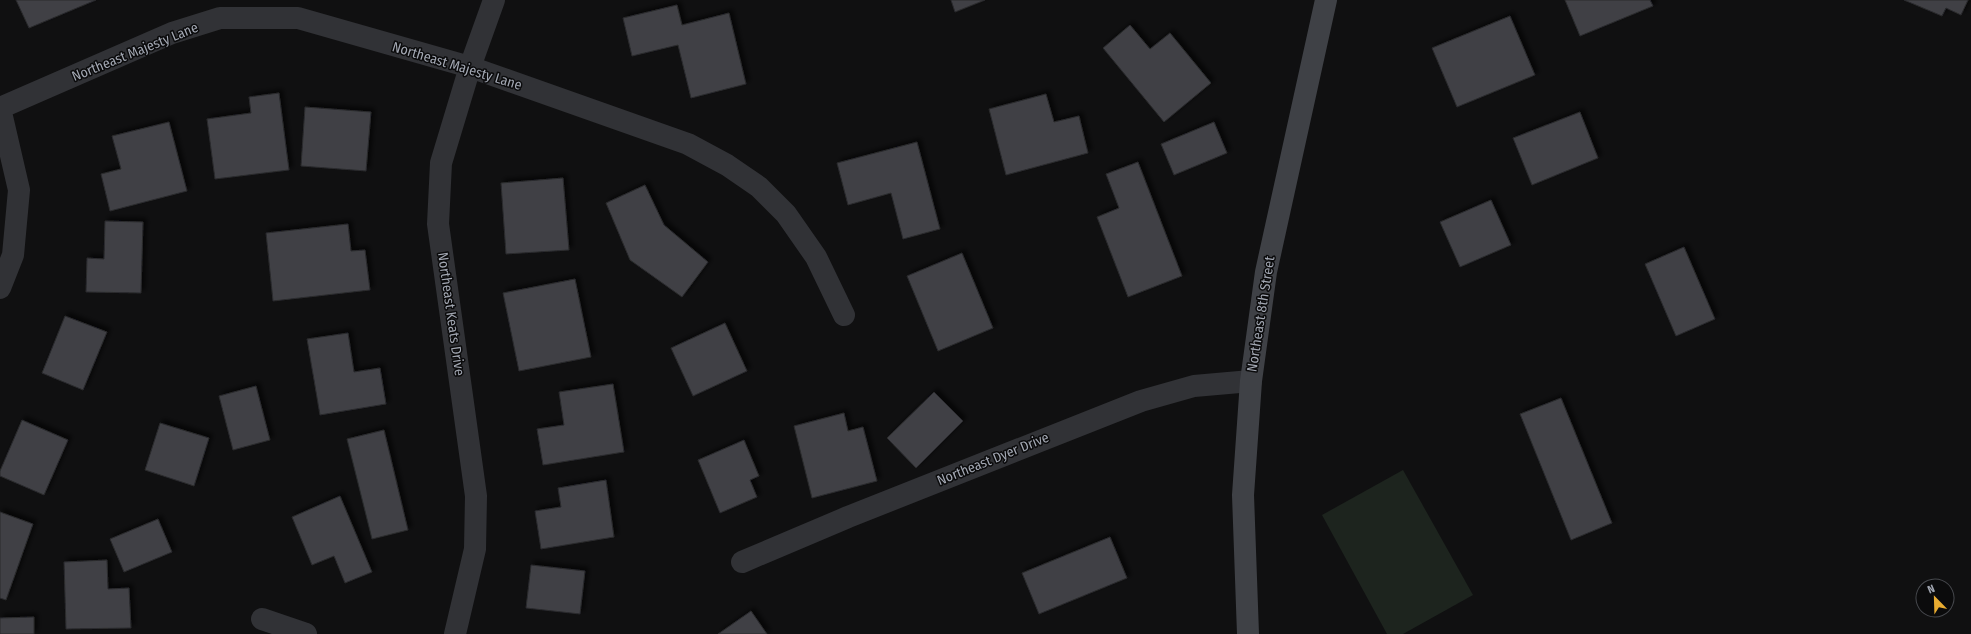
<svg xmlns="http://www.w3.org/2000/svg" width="1971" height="634" viewBox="0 0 1971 634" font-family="'Fira Sans Condensed',sans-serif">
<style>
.green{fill:#1d241e}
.building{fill:#3f4044;stroke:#2a2a2d;filter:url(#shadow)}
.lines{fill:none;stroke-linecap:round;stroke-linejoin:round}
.street{stroke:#313236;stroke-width:22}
.secondary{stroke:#3f4146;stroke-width:22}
.labels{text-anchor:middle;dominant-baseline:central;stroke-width:3;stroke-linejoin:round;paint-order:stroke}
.street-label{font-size:14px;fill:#a2a7b2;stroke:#0b0b0c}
</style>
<defs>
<filter id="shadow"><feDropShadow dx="3.5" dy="-3.5" stdDeviation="2" flood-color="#0009"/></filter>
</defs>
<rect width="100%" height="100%" fill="#101011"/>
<path class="green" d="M1403 470 1473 595 1403 634H1387L1322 515Z"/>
<path class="building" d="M16 0H96L29 28Z
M951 0H985L955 12Z
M1565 0H1650L1653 6 1580 36Z
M1904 0H1968L1961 15 1946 8 1942 16Z
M677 5 682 25 729 13 746 84 691 98 678 45 632 56 623 18Z
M1510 16 1535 75 1457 107 1432 48Z
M1130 25 1150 49 1170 33 1211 83 1164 122 1103 48Z
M279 93 289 170 215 179 207 119 251 113 249 97Z
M1046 94 1054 122 1079 116 1088 153 1006 175 989 109Z
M305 107 371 112 366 171 301 166Z
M1580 112 1598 158 1532 185 1513 138Z
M169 122 187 191 110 211 101 174 121 169 112 136Z
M1214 122 1227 153 1174 175 1161 144Z
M917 142 940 229 903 239 891 193 848 205 837 163Z
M1138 162 1182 276 1128 297 1097 217 1119 208 1106 174Z
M563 178 569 250 506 254 501 183Z
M645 185 664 225 708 262 682 297 630 260 606 203Z
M1491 200 1511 245 1460 267 1440 222Z
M105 221 143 222 141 293 86 292 87 258 104 259Z
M348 224 351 251 365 250 370 290 273 301 266 233Z
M1684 247 1715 319 1676 336 1645 264Z
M962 253 993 328 938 351 907 276Z
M575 279 591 357 519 371 503 293Z
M65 316 107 332 83 390 42 373Z
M725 323 747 371 693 396 671 348Z
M348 333 354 372 380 368 386 404 320 415 307 339Z
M613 384 624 452 543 465 537 429 564 425 559 392Z
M256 386 270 440 233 450 219 396Z
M934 392 963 421 916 468 887 438Z
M1561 398 1612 523 1571 540 1520 414Z
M844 413 848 431 863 427 877 481 812 498 794 426Z
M22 420 68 440 44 495 0 476V471Z
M160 423 209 438 194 486 145 470Z
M384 430 408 530 372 539 347 439Z
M744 440 759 476 750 480 757 497 720 513 698 460Z
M606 480 614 537 541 549 535 511 561 507 558 488Z
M340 496 372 572 345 583 334 556 312 565 292 517Z
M0 512 33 524 6 600 0 598Z
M158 519 172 552 124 572 110 539Z
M1110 537 1127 578 1039 614 1022 573Z
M107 560 108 589 129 588 131 628 66 629 64 562Z
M531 565 585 571 580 614 526 608Z
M751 611 767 634H718Z
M34 617V634H0V618Z"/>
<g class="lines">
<path class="street" d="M0 108 172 33 220 18H298L470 67 688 144 727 165 759 187 786 214 816 257 844 315
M0 108 19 190 13 255 0 288
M742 562 848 517 1141 401 1194 386 1251 381
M262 619 306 634
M455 634 475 549 476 496 438 224 441 163 470 67 494 0"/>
<path class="secondary" d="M1248 634 1243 495 1251 381 1266 272 1326 0"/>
</g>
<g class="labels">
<g class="street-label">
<text transform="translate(135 52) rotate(-22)">Northeast Majesty Lane</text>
<text transform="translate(457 66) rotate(17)">Northeast Majesty Lane</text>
<text transform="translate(451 314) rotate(82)">Northeast Keats Drive</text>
<text transform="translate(1261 314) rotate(-81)">Northeast 8th Street</text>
<text transform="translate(993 459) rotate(-22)">Northeast Dyer Drive</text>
</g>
</g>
<g transform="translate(1935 598) rotate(337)"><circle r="19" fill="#0b0b0c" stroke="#47494e"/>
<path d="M0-3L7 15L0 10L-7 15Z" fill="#e9ac31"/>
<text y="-6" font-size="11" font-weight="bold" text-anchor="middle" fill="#a2a7b2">N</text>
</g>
</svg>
